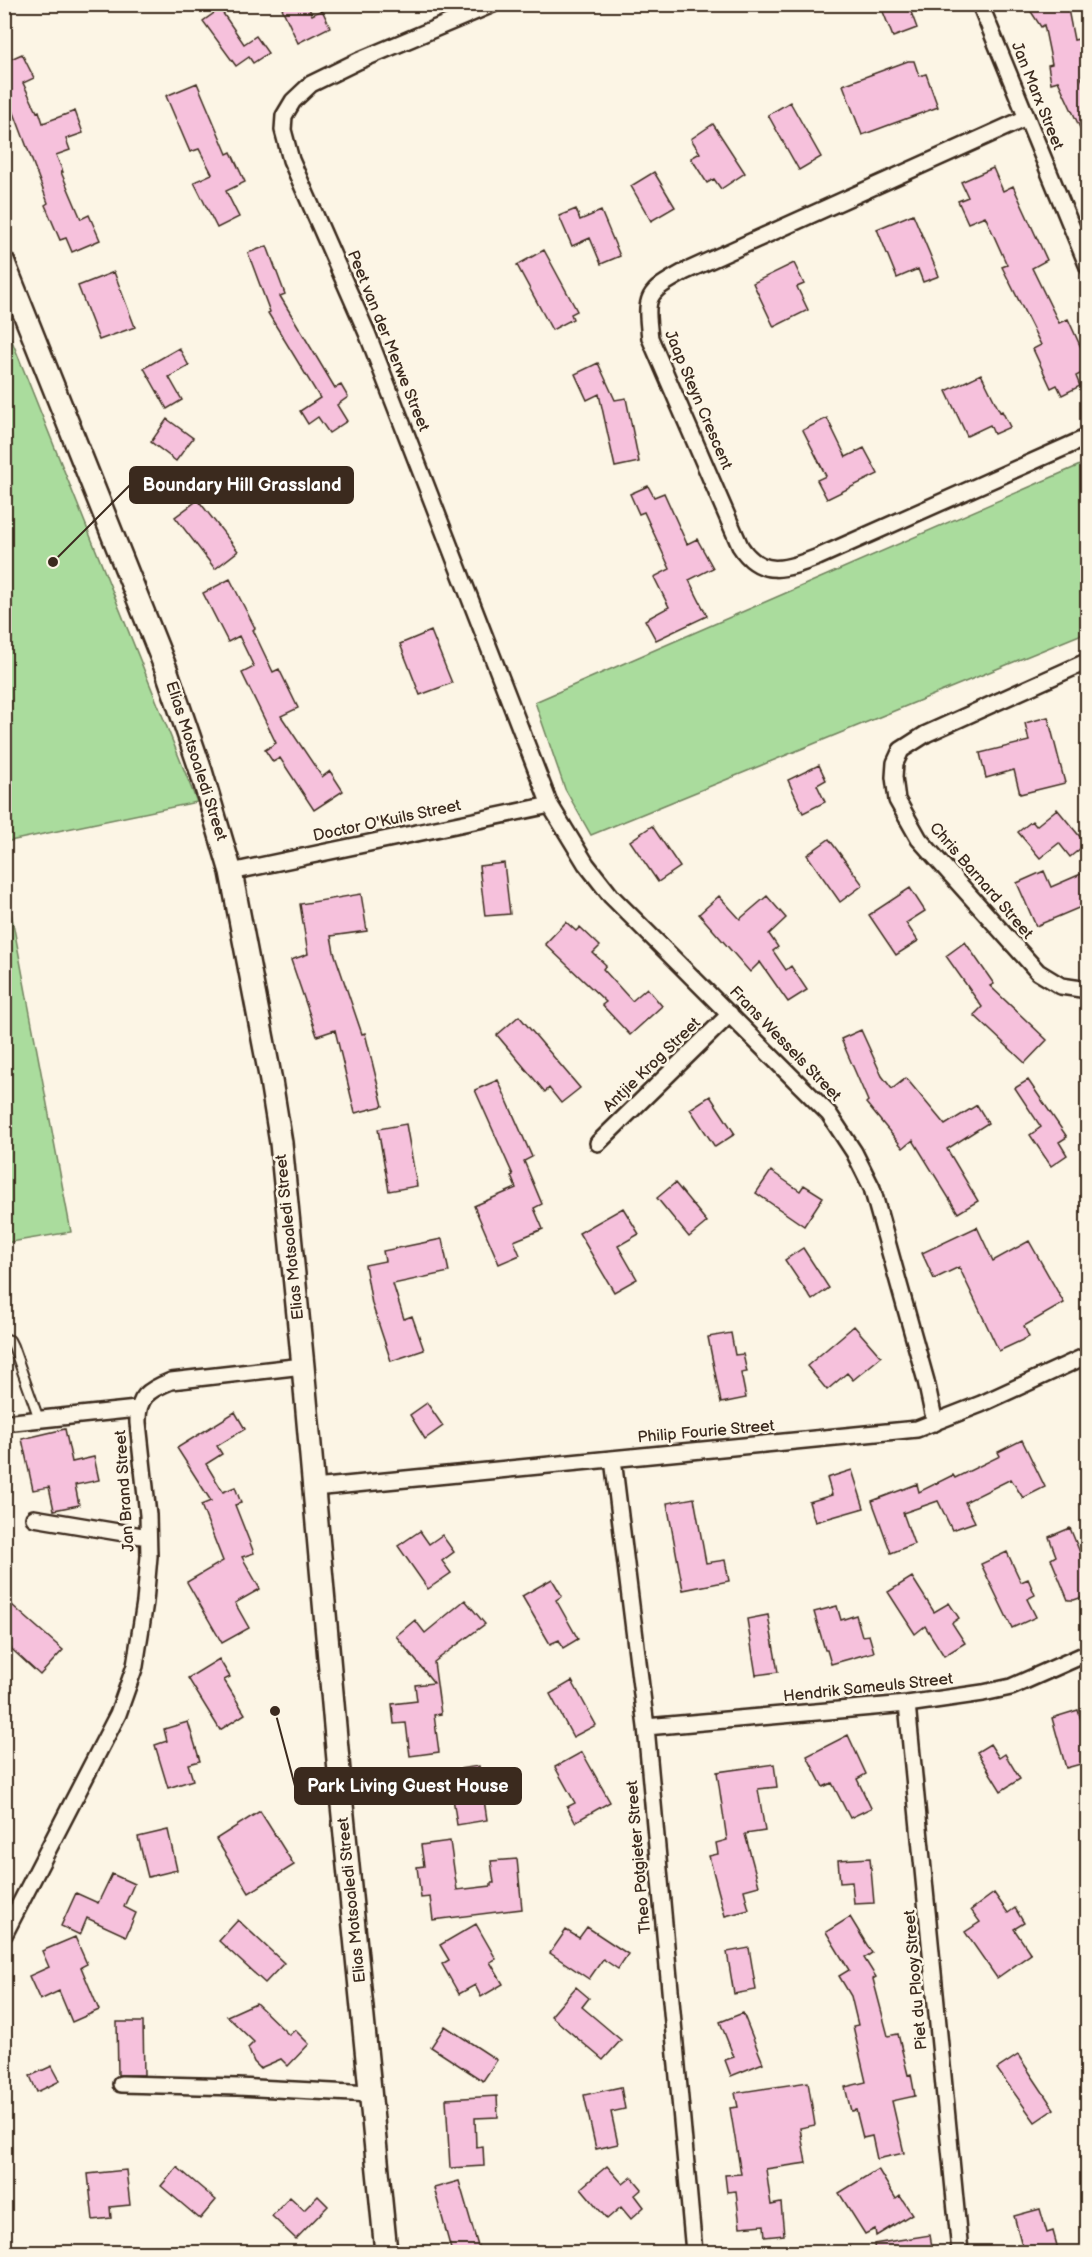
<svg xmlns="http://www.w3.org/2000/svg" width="1092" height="2257" viewBox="0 0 1092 2257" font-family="'Balsamiq Sans',sans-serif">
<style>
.green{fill:#aadc9d;stroke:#72835e;stroke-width:1.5}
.building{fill:#f6c1dc;stroke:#3b2a1e;stroke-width:1.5}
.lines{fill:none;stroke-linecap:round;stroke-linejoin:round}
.lane-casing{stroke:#3b2a1e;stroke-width:12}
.street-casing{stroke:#3b2a1e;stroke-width:20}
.secondary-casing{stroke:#3b2a1e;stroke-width:26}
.lane{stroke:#fcf5e5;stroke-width:8}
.street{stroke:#fcf5e5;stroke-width:15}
.secondary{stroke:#fcf5e5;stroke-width:21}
.labels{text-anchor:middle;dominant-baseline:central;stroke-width:5;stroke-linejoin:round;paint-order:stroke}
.street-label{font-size:16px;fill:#3b2a1e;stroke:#fcf5e5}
.leader{fill:none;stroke:#3b2a1e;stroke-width:2}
.callout-dot{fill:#3b2a1e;stroke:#fcf5e5;stroke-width:2}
.callout{fill:#3b2a1e;stroke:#3b2a1e;stroke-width:2}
.callout-label{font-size:18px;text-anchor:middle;font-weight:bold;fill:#fff}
</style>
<rect width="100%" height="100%" fill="#fcf5e5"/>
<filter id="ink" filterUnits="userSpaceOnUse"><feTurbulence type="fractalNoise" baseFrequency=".0167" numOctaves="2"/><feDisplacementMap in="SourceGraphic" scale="12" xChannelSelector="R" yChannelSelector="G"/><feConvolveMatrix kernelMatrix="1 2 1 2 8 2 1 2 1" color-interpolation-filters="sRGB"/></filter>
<g filter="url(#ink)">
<path class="green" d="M4 321 197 802 5 842H4Z
M1087 462V632L591 835 565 789 535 702Z
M4 875 71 1232 5 1243H4Z"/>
<path class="building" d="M280 4H307L312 15 322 10 330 27 298 43Z
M880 4H908L917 28 893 37Z
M1026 4H1067L1074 40 1088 37V76L1081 77 1088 91V145L1058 81 1051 83 1048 65 1052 64 1044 25 1041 27Z
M220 9 244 44 256 36 268 53 253 63 249 57 236 66 203 21Z
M22 54 34 78 23 83 37 112 39 111 43 123 75 111 83 133 66 139 70 150 56 155 63 172H61L81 219 89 215 100 240 72 252 66 238 60 240 45 205 48 203 13 110 4 114V62Z
M908 61H914L919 76 926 74 938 107 862 135 843 85Z
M197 83 227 154 231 152 245 182 226 191 239 217 217 228 194 182 212 174 199 149 190 152 166 96Z
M790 102 821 157 799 170 768 115Z
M713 124 745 173 721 189 714 179 707 183 691 158 700 153 691 139Z
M993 168 1003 191 1013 186 1047 260 1032 268 1059 323 1068 319 1088 363V370L1076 376 1080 386 1062 395 1057 385 1051 388 1033 349 1041 345 1002 267 1007 265 985 216 968 223 958 201 968 197 961 182Z
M654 172 675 207 651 221 631 186Z
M576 209 580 220 601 211 620 256 601 264 590 238 572 246 559 216Z
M913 214 939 276 923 282 918 269 897 278 877 229Z
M267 246 285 294 280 296 335 388 341 385 348 397 337 405 347 421 329 433 318 417 308 424 300 411 320 398 268 313 270 312 248 253Z
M544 250 577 311 571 314 573 319 552 330 517 265Z
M794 263 804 284 797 287 808 310 774 327 753 283Z
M114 272 135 327 99 340 78 286Z
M179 348 189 366 169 377 182 400 167 409 144 368Z
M598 363 615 400 626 398 639 462 615 467 599 394 587 400 575 374Z
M981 374 1000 412 1002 411 1010 427 994 434 990 425 967 436 946 391Z
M827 418 846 457 864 448 878 474 827 499 817 480 826 476 803 430Z
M167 419 193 438 176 461 151 442Z
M648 486 654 497 664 493 687 544 697 539 713 568 689 580 707 616 656 640 645 620 669 607 654 577 670 569 644 512 639 514 630 494Z
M198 500 238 551 215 569 175 517Z
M230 579 255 628 253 630 273 672 279 669 298 708 281 716 322 777 330 771 343 791 314 810 280 758 273 762 265 750 276 743 242 673 254 667 239 636 228 642 203 593Z
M431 631 452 683 420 695 400 644Z
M1048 717 1065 783 1020 794 1014 770 986 778 980 753 1029 741 1025 723Z
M819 765 826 780 817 785 825 802 803 813 788 780Z
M1057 809 1086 844 1070 857 1059 843 1040 858 1018 832 1032 821 1036 826Z
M652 826 680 867 658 882 630 841Z
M829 839 863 885 840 902 807 855Z
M504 863 510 914 485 916 479 866Z
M1044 871 1051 887 1088 871V904L1036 926 1017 883Z
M910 888 925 911 906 923 918 941 896 955 869 915Z
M361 894 367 931 331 936 334 952 362 1034 365 1033 383 1106 355 1113 335 1030 317 1036 291 960 308 954 300 904Z
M719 896 740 919 767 896 786 918 769 934 778 947 773 951 786 970 791 966 807 990 788 1002 760 962 750 972 699 914Z
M566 922 576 931 580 927 600 946 593 953 606 965 603 969 632 1001 647 988 662 1006 630 1035 602 1005 606 1002 545 944Z
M965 942 994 984 990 986 1047 1040 1025 1063 974 1015 982 1007 946 956Z
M519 1016 580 1088 561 1103 549 1088 545 1092 497 1035Z
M861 1030 882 1076 892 1089 906 1078 945 1125 977 1105 988 1123 947 1149 978 1201 958 1213 913 1140 903 1148 866 1103 868 1101 841 1039Z
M498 1080 532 1157 524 1161 542 1204 534 1208 543 1229 514 1241 520 1255 499 1264 474 1206 516 1188 511 1176 513 1175 475 1090Z
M1028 1080 1067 1137 1059 1142 1067 1155 1051 1166 1030 1135 1041 1127 1015 1088Z
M710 1096 735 1134 715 1147 690 1109Z
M406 1124 417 1186 389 1191 378 1129Z
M771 1171 800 1191 804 1185 823 1197 804 1226 756 1193Z
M675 1183 707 1222 689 1237 657 1198Z
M623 1208 639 1234 618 1246 637 1279 614 1292 579 1233Z
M977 1227 993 1261 1029 1241 1064 1303 1024 1326 1029 1337 999 1351 959 1267 934 1279 922 1253Z
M442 1239 449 1272 393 1284 404 1319 412 1316 424 1350 391 1361 372 1304 365 1265 385 1261 383 1251Z
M803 1248 829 1288 812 1300 785 1260Z
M854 1326 881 1357 853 1380 847 1373 827 1390 807 1366Z
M731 1333 735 1355 743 1354 747 1372 741 1373 746 1398 721 1403 708 1337Z
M427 1403 443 1426 425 1439 410 1415Z
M235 1412 245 1429 217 1446 222 1454 206 1464 223 1492 235 1487 241 1503 235 1505 254 1553 242 1557 260 1589 235 1603 249 1628 222 1643 187 1582 223 1561 201 1505 211 1501 177 1448Z
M65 1429 72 1462 94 1457 99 1480 75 1485 79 1505 54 1510 49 1487 33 1490 22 1439Z
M1022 1440 1045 1487 1023 1498 1011 1479 965 1502 975 1522 952 1530 938 1501 903 1513 914 1544 891 1553 872 1501 917 1484 919 1492 953 1475 955 1478 1000 1456 998 1452Z
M852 1470 864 1508 815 1522 809 1502 832 1495 827 1478Z
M694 1498 706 1563 725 1560 729 1581 683 1590 667 1503Z
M1070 1528 1088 1572V1595L1074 1600H1068L1051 1559 1056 1556 1049 1537Z
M420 1531 429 1544 442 1535 454 1552 442 1561 451 1573 428 1589 398 1546Z
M1007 1552 1021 1582 1028 1579 1035 1595 1027 1599 1036 1617 1012 1628 981 1564Z
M912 1577 934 1612 949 1603 959 1618 952 1623 965 1643 944 1656 925 1626 915 1634 888 1592Z
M552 1579 562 1596 556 1600 578 1639 563 1648 559 1640 550 1644 522 1596Z
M4 1598 63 1650 40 1675 4 1642Z
M465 1600 485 1624 434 1662 441 1714 434 1715 439 1752 410 1756 406 1723 394 1724 392 1704 417 1701 415 1685 434 1683 396 1636 415 1620 425 1633Z
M837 1606 841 1620 856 1615 862 1636 869 1635 874 1652 831 1664 827 1650H825L814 1612Z
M768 1615 778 1672 756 1675 747 1619Z
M219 1659 230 1677 224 1680 245 1714 220 1730 188 1678Z
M572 1681 596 1725 573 1737 550 1694Z
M1078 1710 1088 1743V1762L1066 1768 1052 1718Z
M188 1722 200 1761 188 1764 193 1780 168 1788 155 1745 167 1741 164 1729Z
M848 1735 866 1774 857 1779 871 1808 850 1818 832 1783 823 1787 807 1756Z
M990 1744 999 1758 1005 1754 1020 1779 1001 1791 977 1752Z
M582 1752 610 1802 575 1822 567 1807 575 1803 555 1767Z
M774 1764 777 1787 758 1789 765 1831 745 1834 759 1886 744 1890 749 1910 725 1916 709 1856 718 1854 716 1843 727 1840 717 1772Z
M479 1766 487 1820 457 1825 452 1791H449L446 1771Z
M260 1811 294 1865 249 1893 216 1839Z
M168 1830 177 1870 148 1877 138 1837Z
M450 1841 457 1890 491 1886V1883H494L491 1861 517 1859 522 1909 433 1920 430 1897 421 1898 417 1867 424 1866 421 1845Z
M870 1858 874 1903 854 1904 852 1882 840 1883 838 1860Z
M112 1874 134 1884 124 1907 136 1913 126 1936 87 1918 80 1935 61 1926 76 1893 98 1903Z
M994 1893 1008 1913 1015 1908 1024 1923 1014 1929 1031 1954 997 1978 965 1932 980 1922 971 1910Z
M850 1917 872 1953 864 1958 876 1977 873 1979 888 2036 898 2034 908 2075 911 2074 915 2096 892 2101 904 2153 877 2159 872 2136 863 2138 856 2110 851 2111 845 2087 866 2082 853 2026 858 2025 851 1996 839 1976 849 1970 826 1932Z
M238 1920 284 1963 265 1983 219 1941Z
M476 1924 496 1959 490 1962 503 1984 481 1997 475 1985 459 1994 442 1964 449 1960 440 1945Z
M587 1927 628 1954 618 1969 603 1959 589 1979 550 1953 566 1930 579 1938Z
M75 1937 87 1964 81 1967 99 2010 72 2022 59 1991 40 2000 29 1976 49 1967 42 1951Z
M749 1948 756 1990 734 1994 727 1952Z
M576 1987 589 1998 582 2007 621 2040 603 2060 551 2016Z
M256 2003 289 2035 295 2030 309 2044 288 2066 281 2059 260 2068 254 2062 248 2048 254 2042 227 2016Z
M743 2013 763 2063 731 2076 725 2060 734 2057 720 2022Z
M117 2022H143L144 2075H118Z
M445 2026 497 2060 483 2081 431 2047Z
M1018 2055 1054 2109 1035 2122 997 2069Z
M52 2066 60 2081 37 2092 30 2076Z
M808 2082 815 2125 800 2128 806 2163 766 2169 771 2205 781 2203 784 2235 765 2237 764 2225 740 2227 736 2191 727 2192 725 2175 741 2174 730 2108 738 2107 735 2093Z
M621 2087 625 2109 611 2112 618 2144 596 2149 584 2095Z
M497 2096 498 2117 475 2118 476 2147 483 2146 484 2166 450 2168 446 2099Z
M607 2166 623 2184 632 2177 642 2189 635 2195 644 2207 631 2219 621 2207 607 2219 581 2188Z
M177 2167 216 2200 200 2219 161 2186Z
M878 2169 896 2199 900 2196 912 2214 876 2236 875 2229 865 2234 839 2193Z
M126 2170 130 2205 110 2207 111 2218 93 2220 88 2174Z
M459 2181 480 2253H452L434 2188Z
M318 2196 328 2206 296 2239 272 2216 290 2197 304 2210Z
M1040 2209 1047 2233 1053 2231 1059 2253H1024L1014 2216Z
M930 2235 933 2253H875L874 2244Z"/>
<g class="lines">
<g class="lane-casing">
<path id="lane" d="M4 1338 10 1340 13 1346 39 1419"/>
</g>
<g class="street-casing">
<path id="street" d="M493 4 358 61 311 84 293 101 284 116 283 130 291 160 367 333 550 805 586 864 611 896 829 1114 854 1152 872 1188 926 1381 935 1423
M980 4 1088 267
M1026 118 684 272C646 293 645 295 650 338L740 546C761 579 787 569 818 557L1088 437
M1088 661 926 734 901 750 895 763 894 777 897 800 919 839 1038 972 1061 986 1088 990
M231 872 550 805
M598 1143 730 1014
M4 1423 137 1409
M613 1459 646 1727 694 2252
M314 1488 917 1429 981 1404 1088 1355
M34 1518 148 1537
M907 1704 960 2252
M646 1727 907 1704 983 1693 1011 1687 1088 1653
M4 1935 118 1714 135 1666 145 1602 149 1556 148 1515 138 1423C137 1397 148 1390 171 1381L303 1366
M121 2084 238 2087 371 2094"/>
</g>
<g class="secondary-casing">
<path id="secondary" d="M4 263 166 669 201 771 231 872 271 1081 281 1143 303 1366 342 1805 386 2252"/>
</g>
<use href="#lane" class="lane"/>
<use href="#street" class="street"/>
<use href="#secondary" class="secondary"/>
</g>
</g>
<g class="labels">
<g class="street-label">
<text transform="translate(1037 96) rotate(68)">Jan Marx Street</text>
<text transform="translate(388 341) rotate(68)">Peet van der Merwe Street</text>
<text transform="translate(698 400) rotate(67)">Jaap Steyn Crescent</text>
<text transform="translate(196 761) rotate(72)">Elias Motsoaledi Street</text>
<text transform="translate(387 821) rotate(-12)">Doctor O'Kuils Street</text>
<text transform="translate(981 881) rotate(49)">Chris Barnard Street</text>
<text transform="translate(785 1044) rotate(46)">Frans Wessels Street</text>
<text transform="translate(652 1065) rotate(-44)">Antjie Krog Street</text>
<text transform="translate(290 1237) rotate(-96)">Elias Motsoaledi Street</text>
<text transform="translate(706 1432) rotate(-5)">Philip Fourie Street</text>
<text transform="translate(125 1491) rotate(-94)">Jan Brand Street</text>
<text transform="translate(868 1688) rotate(-6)">Hendrik Sameuls Street</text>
<text transform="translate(639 1857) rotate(-95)">Theo Potgieter Street</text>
<text transform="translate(352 1900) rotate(-96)">Elias Motsoaledi Street</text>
<text transform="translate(916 1980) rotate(-95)">Piet du Plooy Street</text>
</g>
</g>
<path class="leader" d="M53 562L130 485M275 1711L295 1786"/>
<g class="callout-dot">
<circle cx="53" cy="562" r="6"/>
<circle cx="275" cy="1711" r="6"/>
</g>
<g class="callout">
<rect x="130" y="467" width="223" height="36" rx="6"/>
<rect x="295" y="1768" width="226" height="36" rx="6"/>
</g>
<g class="callout-label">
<text x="242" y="491">Boundary Hill Grassland</text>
<text x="408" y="1792">Park Living Guest House</text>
</g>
<rect width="1092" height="2257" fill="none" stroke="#fcf5e5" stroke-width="24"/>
<rect x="12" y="12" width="1068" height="2233" fill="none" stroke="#3b2a1e" stroke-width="2" filter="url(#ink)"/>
</svg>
